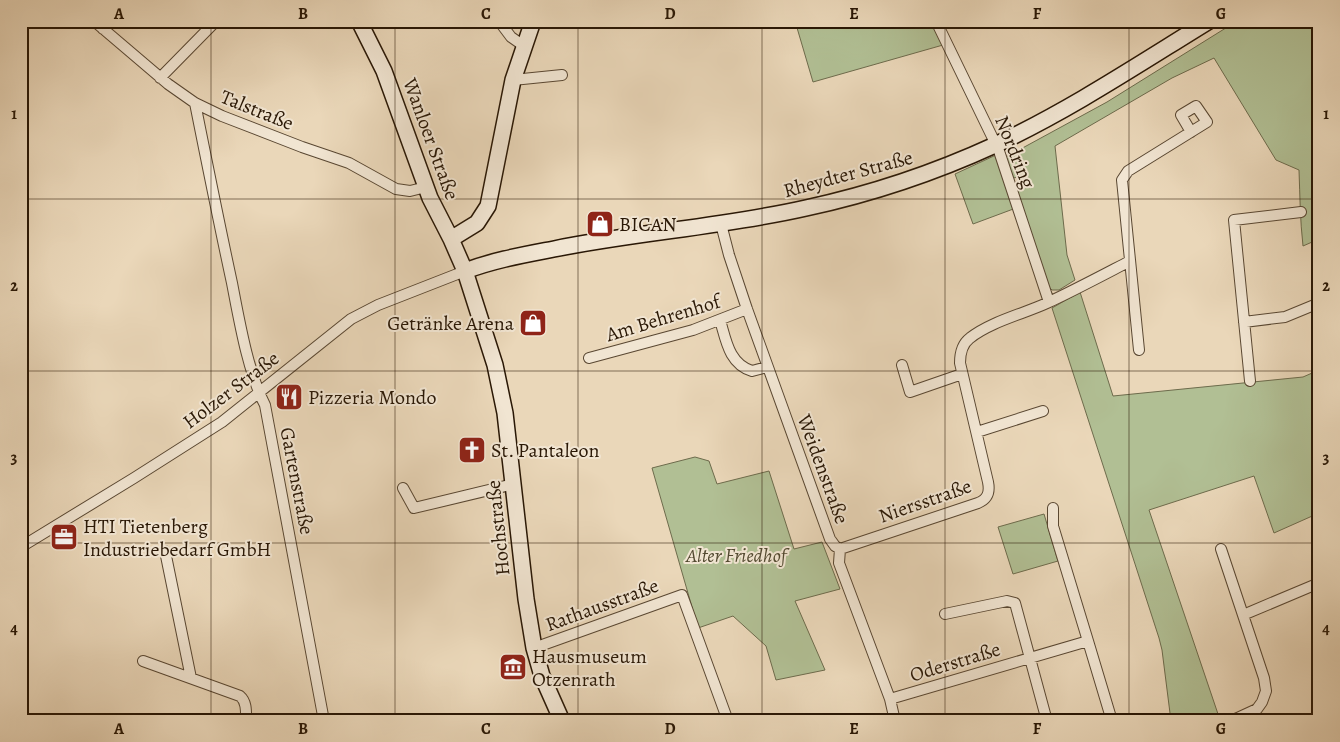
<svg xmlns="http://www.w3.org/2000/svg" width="1340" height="742" viewBox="0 0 1340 742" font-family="Alegreya,serif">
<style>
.green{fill:#b1bf94;stroke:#6d6b4c}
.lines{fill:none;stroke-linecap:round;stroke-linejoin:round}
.street-casing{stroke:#594732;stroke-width:12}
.secondary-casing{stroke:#291705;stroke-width:18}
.street{stroke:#f1e5d2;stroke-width:10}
.secondary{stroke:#f1e5d2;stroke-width:15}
.grid{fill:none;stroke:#291705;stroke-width:1;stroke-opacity:0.55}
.labels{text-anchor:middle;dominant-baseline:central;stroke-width:4;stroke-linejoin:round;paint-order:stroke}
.street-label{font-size:20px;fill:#291705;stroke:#f1e5d2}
.poi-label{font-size:20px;fill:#291705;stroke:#f1e5d2;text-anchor:start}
.park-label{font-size:20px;font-style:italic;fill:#524930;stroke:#f1e5d2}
.neatline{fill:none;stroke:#291705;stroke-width:2}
.grid-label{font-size:16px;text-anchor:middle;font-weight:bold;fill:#291705}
</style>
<rect width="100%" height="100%" fill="#ead7b9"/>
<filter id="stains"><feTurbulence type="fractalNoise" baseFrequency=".004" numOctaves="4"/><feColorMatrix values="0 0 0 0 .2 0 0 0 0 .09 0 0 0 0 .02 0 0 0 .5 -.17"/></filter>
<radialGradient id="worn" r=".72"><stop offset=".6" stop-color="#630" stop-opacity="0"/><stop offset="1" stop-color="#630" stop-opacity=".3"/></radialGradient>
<path class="green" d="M795 21H931L943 45 813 82Z
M1237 21H1319V239L1303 246C1300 220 1300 196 1299 170L1276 160 1214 58 1172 78 1055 146 1067 255 1075 280 1059 290H1052L1047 285 1016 187 1022 185 1019 177 1013 178 1006 157 1107 102Z
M996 155 1016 208 973 224 955 174Z
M1080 292 1113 396 1303 377 1319 370V513L1274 533 1254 476 1149 510 1219 717 1211 721H1171L1162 650 1159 638 1052 308Z
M695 457 709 461 717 484 769 471 794 549 822 542 840 589 795 601 825 670 776 680 766 646 733 616 698 628 652 468Z
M1044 514 1058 561 1013 574 998 527Z"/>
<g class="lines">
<g class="street-casing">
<path id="street" d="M94 21 168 84 195 103 222 116 302 147 349 163 396 189 410 191 426 187
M499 21 511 37 524 46
M936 21 999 151 1049 302
M103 29 110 21
M160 78 216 21
M513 80 562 75
M195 103C207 163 219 223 232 283 239 319 248 373 265 405L324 721
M721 224 729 255 747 309 830 539 835 546 840 549
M720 320C726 340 729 364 752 371L767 367
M1244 322 1285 317 1319 303
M1139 350 1122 180 1128 171 1207 122 1196 106 1181 115 1191 132
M589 358 693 330 747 309
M902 365 910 392 962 374
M1250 381 1234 220 1301 212
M977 432 1043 411
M403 488 414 508 514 484
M1053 508V526L1088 641
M21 547 134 478 222 422 351 319 378 305 465 271
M840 549 978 503C988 499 990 492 988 482L960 363C960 353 962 344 970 338 990 322 1023 314 1047 303 1075 290 1103 275 1130 261
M840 549 839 563 890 699 895 721
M1221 549 1243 615 1319 583
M165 551 191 678
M945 614 1007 601 1015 603 1047 721
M534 648 682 595 728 721
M143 661 240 696C247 702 246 712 246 721
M890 699 1088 641 1112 721
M1231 721 1257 709 1262 702 1266 691 1264 678 1243 615"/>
</g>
<g class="secondary-casing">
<path id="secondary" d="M359 21 384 71 430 198 451 239 465 271 495 365 505 413 526 599 534 648 542 676 562 721
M451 239 477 223 488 206 513 80 533 21
M465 271C494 260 523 255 554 249 637 232 723 227 806 208 871 194 934 173 995 145 1070 110 1139 64 1209 21"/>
</g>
<use href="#street" class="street"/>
<use href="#secondary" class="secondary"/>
</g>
<path class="grid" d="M211 21V721M395 21V721M578 21V721M762 21V721M945 21V721M1129 21V721M21 199H1319M21 371H1319M21 543H1319"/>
<defs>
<g id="shop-square" transform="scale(1.4375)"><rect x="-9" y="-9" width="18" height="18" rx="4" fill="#8f2418" stroke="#f1e5d2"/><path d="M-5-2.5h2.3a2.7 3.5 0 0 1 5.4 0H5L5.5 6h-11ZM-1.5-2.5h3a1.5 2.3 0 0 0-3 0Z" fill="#fff"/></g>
<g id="restaurant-square" transform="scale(1.4375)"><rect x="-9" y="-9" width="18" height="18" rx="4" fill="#8f2418" stroke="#f1e5d2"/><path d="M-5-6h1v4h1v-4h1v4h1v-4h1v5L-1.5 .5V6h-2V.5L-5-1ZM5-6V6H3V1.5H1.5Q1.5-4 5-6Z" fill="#fff"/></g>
<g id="church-square" transform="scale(1.4375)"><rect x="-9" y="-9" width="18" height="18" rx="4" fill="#8f2418" stroke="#f1e5d2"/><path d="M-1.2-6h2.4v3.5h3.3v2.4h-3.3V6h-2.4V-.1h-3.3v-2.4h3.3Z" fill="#fff"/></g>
<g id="office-square" transform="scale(1.4375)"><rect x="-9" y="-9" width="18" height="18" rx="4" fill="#8f2418" stroke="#f1e5d2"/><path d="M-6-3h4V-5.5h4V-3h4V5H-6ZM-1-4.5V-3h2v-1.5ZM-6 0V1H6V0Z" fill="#fff"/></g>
<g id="museum-square" transform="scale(1.4375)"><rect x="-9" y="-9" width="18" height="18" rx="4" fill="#8f2418" stroke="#f1e5d2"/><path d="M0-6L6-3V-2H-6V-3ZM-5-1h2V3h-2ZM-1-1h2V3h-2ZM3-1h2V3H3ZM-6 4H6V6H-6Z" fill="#fff"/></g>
</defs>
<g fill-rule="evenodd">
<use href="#shop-square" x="600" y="224"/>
<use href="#shop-square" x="533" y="323"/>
<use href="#restaurant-square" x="289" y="397"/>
<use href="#church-square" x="472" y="450"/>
<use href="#office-square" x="64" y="537"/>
<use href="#museum-square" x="513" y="667"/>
</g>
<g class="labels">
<g class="street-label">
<text transform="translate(257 110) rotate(22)">Talstraße</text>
<text transform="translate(431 139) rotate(70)">Wanloer Straße</text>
<text transform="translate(1015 152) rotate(68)">Nordring</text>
<text transform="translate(848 174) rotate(-15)">Rheydter Straße</text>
<text transform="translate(663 318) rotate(-17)">Am Behrenhof</text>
<text transform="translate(231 390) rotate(-37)">Holzer Straße</text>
<text transform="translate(823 469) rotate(70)">Weidenstraße</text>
<text transform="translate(297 481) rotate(79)">Gartenstraße</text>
<text transform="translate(925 501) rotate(-19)">Niersstraße</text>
<text transform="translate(498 528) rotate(-96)">Hochstraße</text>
<text transform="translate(602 605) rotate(-20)">Rathausstraße</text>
<text transform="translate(955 662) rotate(-17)">Oderstraße</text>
</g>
<g class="poi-label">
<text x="619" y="224">BICAN</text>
<text x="514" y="323" text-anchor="end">Getränke Arena</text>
<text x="308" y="397">Pizzeria Mondo</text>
<text x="491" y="450">St. Pantaleon</text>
<text x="83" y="526">HTI Tietenberg<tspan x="83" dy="23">Industriebedarf GmbH</tspan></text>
<text x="532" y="656">Hausmuseum<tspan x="532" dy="23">Otzenrath</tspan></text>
</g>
<g class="park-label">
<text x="736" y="555">Alter Friedhof</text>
</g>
</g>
<rect width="1340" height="742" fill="none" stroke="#ead7b9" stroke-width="55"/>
<rect x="28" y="28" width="1284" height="686" class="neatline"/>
<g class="grid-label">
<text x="119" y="19">A</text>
<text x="303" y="19">B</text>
<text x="486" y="19">C</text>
<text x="670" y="19">D</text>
<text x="854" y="19">E</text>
<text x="1037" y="19">F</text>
<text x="1221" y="19">G</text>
<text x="14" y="119">1</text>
<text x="1326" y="119">1</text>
<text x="14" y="291">2</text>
<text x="1326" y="291">2</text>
<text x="14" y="463">3</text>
<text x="1326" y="463">3</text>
<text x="14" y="634">4</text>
<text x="1326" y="634">4</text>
<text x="119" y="734">A</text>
<text x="303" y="734">B</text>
<text x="486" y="734">C</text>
<text x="670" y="734">D</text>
<text x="854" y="734">E</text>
<text x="1037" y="734">F</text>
<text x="1221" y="734">G</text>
</g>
<rect width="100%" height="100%" filter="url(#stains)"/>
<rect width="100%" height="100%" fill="url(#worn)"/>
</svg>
